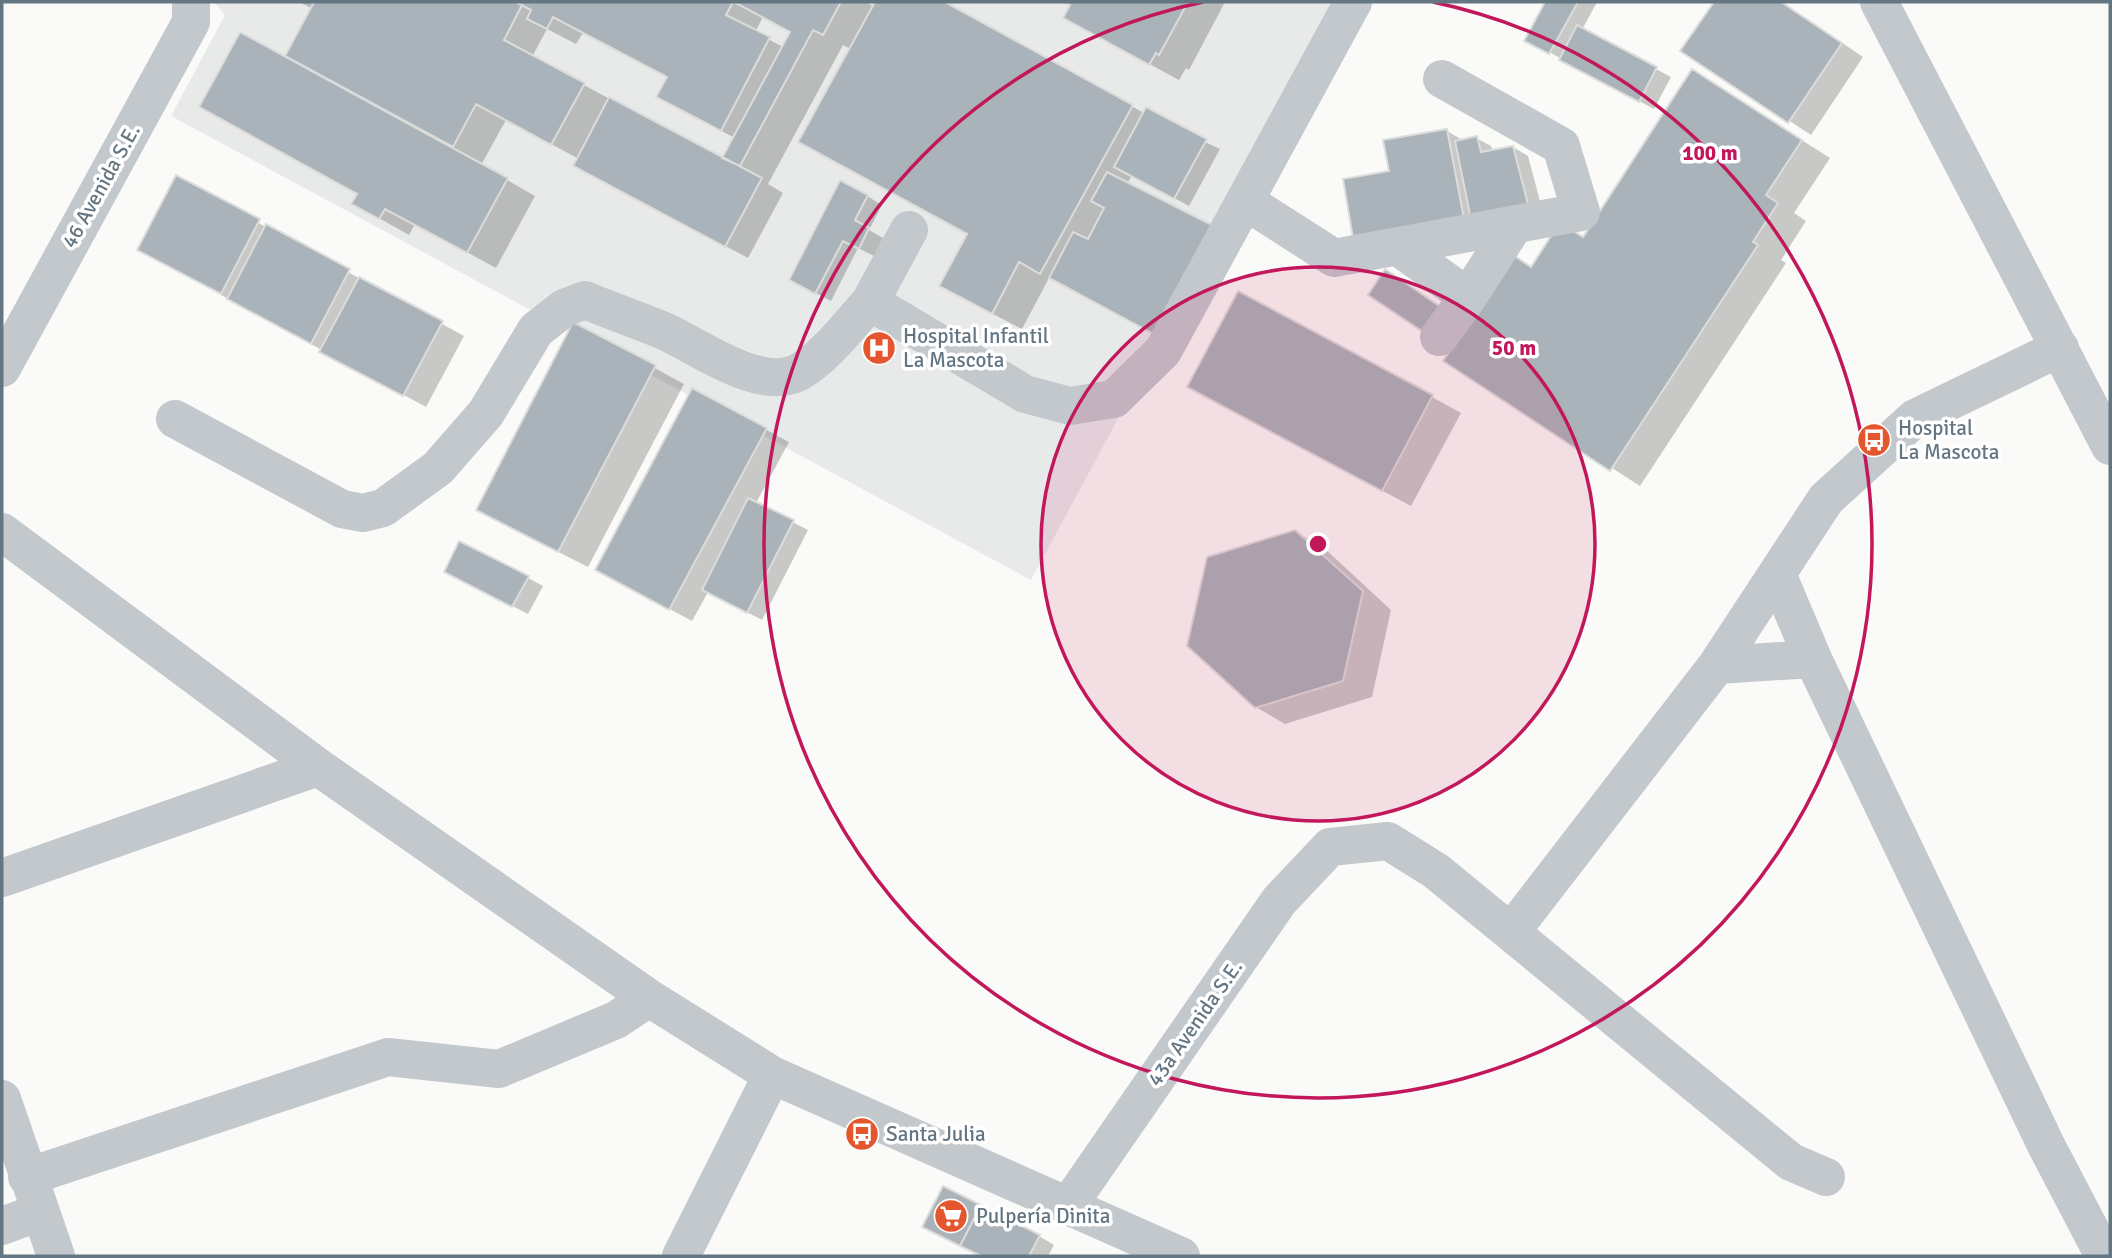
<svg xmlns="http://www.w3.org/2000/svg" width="2112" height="1258" viewBox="0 0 2112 1258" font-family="Signika,sans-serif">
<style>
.built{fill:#e8e9e9}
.shadow{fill:#0003;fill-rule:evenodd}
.building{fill:#aab3b9;stroke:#dcdcda;stroke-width:2}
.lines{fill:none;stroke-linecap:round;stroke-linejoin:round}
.minor{stroke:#c3c8cc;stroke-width:38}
.ring{fill:none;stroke:#c2185b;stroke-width:3.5}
.labels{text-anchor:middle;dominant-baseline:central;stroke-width:7;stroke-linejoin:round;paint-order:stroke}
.street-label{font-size:21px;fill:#657683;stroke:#fff}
.poi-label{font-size:21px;fill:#657683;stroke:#fff;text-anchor:start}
.centre{fill:#c2185b;stroke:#fff;stroke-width:3.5}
.ring-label{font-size:21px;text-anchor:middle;font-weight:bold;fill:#c2185b;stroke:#fff;stroke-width:7;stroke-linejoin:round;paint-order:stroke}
</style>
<rect width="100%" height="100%" fill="#fafaf8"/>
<path class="built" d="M214 2H1343L1031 580 171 116 225 15Z"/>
<path class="shadow" d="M299 2H866L874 7 877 2H941L1144 113 1220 149 1189 206 1132 175 1069 289 1049 278 1022 329 970 302 969 234 851 49 843 45 768 184 783 193 748 258 598 178 579 159 506 120 481 165 535 196 496 268 415 224 409 235 354 204 359 194 286 59 313 9ZM763 17 792 32 783 47 755 32ZM547 29 576 44 583 33 669 77 687 113 735 138 723 160 532 57Z
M1065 2H1225L1189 70 1186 68 1179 80 1094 34 1071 5Z
M1547 2H1597L1582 30 1671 77 1654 109 1527 40Z
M1716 2H1782L1863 57 1811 135 1683 51Z
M1693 71 1830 158 1794 213 1806 221 1781 260 1786 263 1640 486 1446 361 1532 269 1584 238Z
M1447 131 1464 141 1476 138 1491 146 1493 151 1513 147 1528 156 1545 220 1489 232 1391 172Z
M177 178 464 336 426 407 161 262Z
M867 196 882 205 869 230 883 238 874 256 858 248 831 301 806 288Z
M574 324 684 384 588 567 507 526Z
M693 390 789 442 756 503 808 530 762 620 708 592 692 621 619 582Z
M1432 397 1461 413 1411 506 1218 403Z
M1295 531 1324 548 1391 610 1372 697 1285 724 1256 707Z
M528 578 543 586 528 614 461 580Z
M939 1235 1039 1236 1054 1245 1048 1256H982Z"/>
<path class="building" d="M314 2H516L522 5 504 40 585 83 551 145 476 104 453 147 285 56Z
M516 2H733L726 15 770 37 721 131 656 97 667 77 553 17 547 29 527 19 531 10Z
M734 2H841L823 35 813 30 740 166 722 158 790 32Z
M875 2H945L1133 105 1040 274 1019 262 992 314 939 286 967 234 798 142Z
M1064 2H1188L1159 55 1156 53 1149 65 1063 18 1070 5Z
M1545 2H1578L1549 54 1524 41Z
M1714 2H1781L1842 43 1788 123 1680 51Z
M1577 25 1657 67 1639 102 1559 60Z
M240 32 508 178 467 253 385 209 379 219 351 204 357 194 199 107Z
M1692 69 1802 140 1766 195 1778 203 1753 242 1758 245 1610 471 1443 361 1513 255 1531 267 1560 222 1583 237Z
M609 97 762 178 725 247 573 166Z
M1146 107 1207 139 1174 199 1114 167Z
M1447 129 1465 224 1354 244 1343 179 1389 171 1383 140Z
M1477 136 1481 152 1513 146 1530 212 1472 224 1455 141Z
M1107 172 1214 226 1155 335 1049 278 1073 232 1088 239 1104 208 1091 201Z
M176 175 260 219 221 294 137 250Z
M840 180 868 195 855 220 869 228 859 249 843 241 815 294 789 280Z
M266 224 350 269 311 344 227 299Z
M1385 269 1442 308 1425 333 1368 295Z
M359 277 443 321 403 396 319 352Z
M1238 291 1433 395 1382 491 1187 387Z
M573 322 656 365 558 552 476 510Z
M692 388 767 428 669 610 595 570Z
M748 498 794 520 747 613 702 590Z
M1295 530 1363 591 1343 681 1255 708 1187 646 1207 557Z
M459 541 529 576 512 607 444 572Z
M943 1186 981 1205 960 1246 922 1227Z
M981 1205 1040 1235 1029 1256H981L960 1246Z"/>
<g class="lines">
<path class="minor" d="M1879 2 2110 446
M1245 201 1334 258 1581 212 1561 146 1442 79
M909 230 870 302 1025 394 1070 406 1114 399 1163 351 1353 2
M1397 246 1468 297 1439 337
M1468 297 1515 224
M2 368 191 22V2
M175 419 342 509 363 513 383 508 438 468 486 413 536 330 564 308 585 300C611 311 638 320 664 331 700 347 758 391 797 373 823 360 851 323 870 302
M2 532 318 767 649 998 772 1075 1181 1256
M1777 574 1813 659 2046 1145 2104 1256
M1717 665 1813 659
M2 878 318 767
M1511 932 1717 665 1826 499 1915 418 2060 348
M2 1099 56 1256
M27 1177 388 1057 499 1069 616 1020 649 998
M1068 1206 1279 901 1330 847 1388 841 1436 871 1791 1162 1826 1177
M2 1226 40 1212
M681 1256 772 1075"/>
</g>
<circle cx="1318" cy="544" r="277" fill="#c2185b" fill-opacity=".12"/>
<g class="ring">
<circle cx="1318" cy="544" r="277"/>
<path d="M1433 2A554 554 0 1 1 1203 2"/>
</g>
<defs>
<g id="hospital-disc" transform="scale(1.75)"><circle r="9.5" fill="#e4572e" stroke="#fff"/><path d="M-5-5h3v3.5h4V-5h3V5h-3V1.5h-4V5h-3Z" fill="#fff"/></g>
<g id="bus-disc" transform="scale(1.75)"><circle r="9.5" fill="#e4572e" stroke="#fff"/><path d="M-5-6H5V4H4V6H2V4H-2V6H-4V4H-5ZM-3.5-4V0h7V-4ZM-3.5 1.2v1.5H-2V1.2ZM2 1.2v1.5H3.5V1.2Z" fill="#fff"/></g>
<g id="supermarket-disc" transform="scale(1.75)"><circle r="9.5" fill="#e4572e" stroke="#fff"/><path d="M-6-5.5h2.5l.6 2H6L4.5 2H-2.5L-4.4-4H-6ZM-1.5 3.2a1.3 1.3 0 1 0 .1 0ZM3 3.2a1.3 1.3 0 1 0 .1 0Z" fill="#fff"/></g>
</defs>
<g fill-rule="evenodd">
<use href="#hospital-disc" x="879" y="348"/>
<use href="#bus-disc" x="1874" y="440"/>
<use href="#bus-disc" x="862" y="1134"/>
<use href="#supermarket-disc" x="951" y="1216"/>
</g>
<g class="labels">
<g class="street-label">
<text transform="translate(101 186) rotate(-61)">46 Avenida S.E.</text>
<text transform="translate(1195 1023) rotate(-55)">43a Avenida S.E.</text>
</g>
<g class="poi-label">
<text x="903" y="336">Hospital Infantil<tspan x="903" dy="24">La Mascota</tspan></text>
<text x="1898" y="428">Hospital<tspan x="1898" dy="24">La Mascota</tspan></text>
<text x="886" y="1134">Santa Julia</text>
<text x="976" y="1216">Pulpería Dinita</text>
</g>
</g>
<circle cx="1318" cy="544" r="10" class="centre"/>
<g class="ring-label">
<text x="1710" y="160">100 m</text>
<text x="1514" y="355">50 m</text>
</g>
<rect width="2112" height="1258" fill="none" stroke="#657683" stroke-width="7"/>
</svg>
